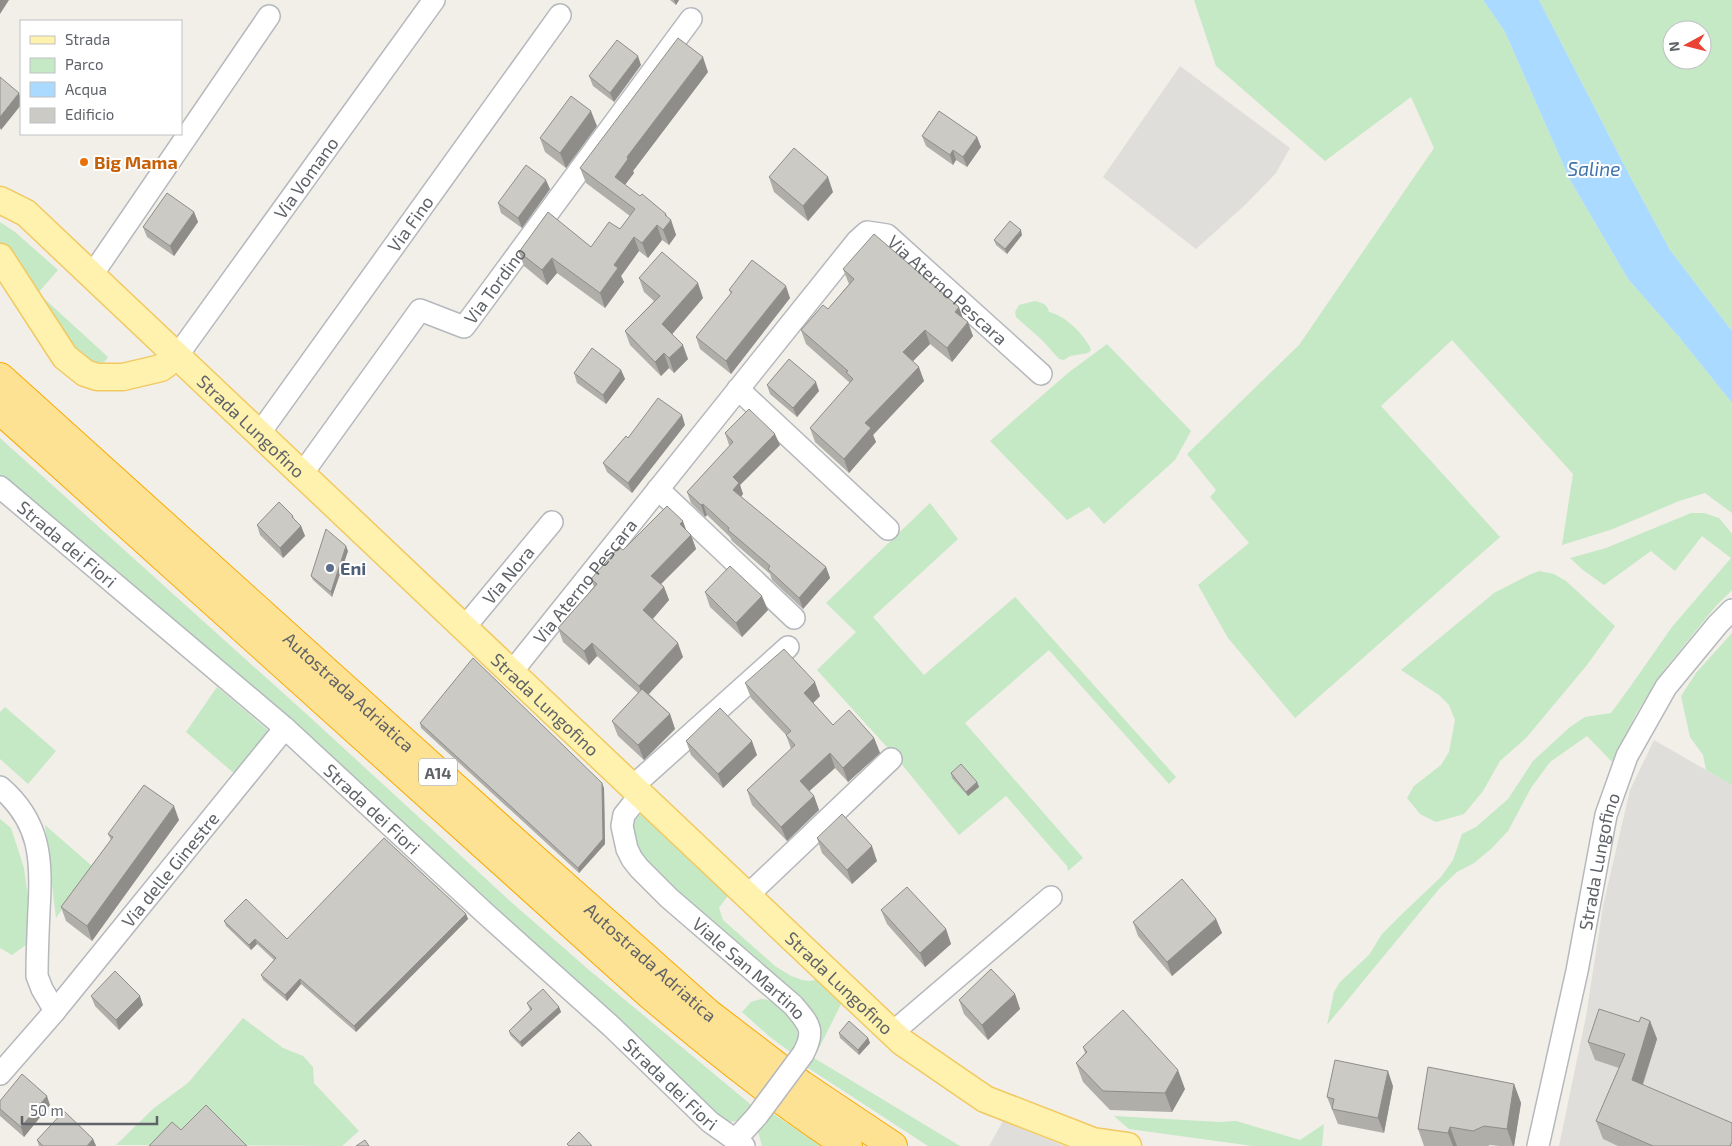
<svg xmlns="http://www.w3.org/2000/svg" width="1732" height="1146" viewBox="0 0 1732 1146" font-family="'Exo 2',sans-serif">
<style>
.industrial{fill:#e0deda}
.green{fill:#c5e8c5;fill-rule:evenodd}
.water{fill:#aadaff}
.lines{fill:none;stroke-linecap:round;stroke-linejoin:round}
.minor-casing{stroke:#b5b8bc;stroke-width:24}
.major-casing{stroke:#f2c960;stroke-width:29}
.highway-casing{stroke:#f9ab00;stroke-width:30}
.minor{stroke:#fff;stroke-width:21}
.major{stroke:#fff2af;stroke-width:26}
.highway{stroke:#fde293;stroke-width:28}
.minor-bridge-casing{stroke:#b5b8bc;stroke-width:24;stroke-linecap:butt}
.minor-bridge{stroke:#fff;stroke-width:21}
.wall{fill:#afaea9}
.shaded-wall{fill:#8f8d8a}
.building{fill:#cccac5;stroke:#8f8d8a}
.food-dot{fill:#e8710a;stroke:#fff;stroke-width:2}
.service-dot{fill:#5c6f8a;stroke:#fff;stroke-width:2}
.labels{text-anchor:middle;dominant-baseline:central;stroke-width:4;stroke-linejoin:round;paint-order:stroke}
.shield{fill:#fff;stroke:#8f9295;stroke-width:1}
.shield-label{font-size:16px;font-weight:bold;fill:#5f6368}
.food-label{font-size:18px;font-weight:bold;fill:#c56008;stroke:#fff;text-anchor:start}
.street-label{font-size:18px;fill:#5f6368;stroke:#fff}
.service-label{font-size:18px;font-weight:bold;fill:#4e5e75;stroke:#fff;text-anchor:start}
.water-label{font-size:19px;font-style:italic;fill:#4174aa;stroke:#fff}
</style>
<rect width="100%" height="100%" fill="#f1efe8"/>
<path class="industrial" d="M1180 66 1290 148 1276 173 1244 206 1196 249 1103 177Z
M1654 740 1732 785V1146H1559L1586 1016 1603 906 1630 790Z
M1003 1121 1062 1145 1066 1146H989Z"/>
<path class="green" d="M1194 0H1483L1505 32 1570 180 1628 279 1679 337 1732 403V513L1705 493 1679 501 1613 529 1562 545 1573 474 1452 340 1381 406 1500 537 1295 718 1228 638 1198 585 1249 543 1210 497 1216 490 1187 454 1299 345 1434 148 1411 97 1325 161 1216 66Z
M1539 0H1732V331L1670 250 1633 182ZM1672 30H1702V60H1672Z
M0 222 15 232 58 270 38 293 108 357C101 368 93 366 81 363L0 251Z
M1035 301C1043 303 1047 304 1049 312 1066 316 1082 333 1090 347L1091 350 1088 353 1070 356 1064 360 1059 359 1042 340 1016 317 1015 312 1019 305Z
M1107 344 1191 431 1175 460 1104 524 1089 507 1067 520 990 441 1068 373Z
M0 438 313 720 510 901 589 970 755 1108 741 1121 724 1122 0 477Z
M930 503 958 539 873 617 924 675 1015 597 1176 777 1169 784 1049 650 965 723 1083 858 1068 871 1067 866 1006 796 959 835 896 757 817 670 856 632 826 603Z
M1691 513H1704L1719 518 1732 534V590L1715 607 1664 670 1636 714 1613 763 1587 736 1550 762 1531 788 1508 831 1491 849 1474 863 1457 872 1439 889 1327 1025 1334 992 1340 982 1369 955 1382 934 1402 914 1441 877 1453 860 1462 834 1476 827 1508 799 1533 761 1570 727 1585 717 1611 713 1630 687 1672 627 1731 558 1702 536 1675 571 1651 551 1604 585 1583 570 1570 558 1606 548Z
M1539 571 1554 574 1566 581 1615 626 1587 665 1526 738 1500 761 1483 791 1464 814 1436 822 1420 814 1407 798 1414 786 1441 765 1449 752 1455 720 1449 705 1439 695 1401 670 1494 593 1529 575Z
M1732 633V785L1706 770 1703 755 1690 737 1681 696 1696 673Z
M217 687 270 732 236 775 186 732Z
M5 707 56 751 28 784 0 759V712Z
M644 811 729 894 719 908 723 920 775 966 791 976 802 980 810 981 820 979 843 1000 814 1058 960 1146H928L802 1064 816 1028 651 870 634 851 632 827 635 820Z
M0 819 11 828 24 868 29 904 27 944 12 955 0 948Z
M45 825 92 866 56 918Z
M761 999C780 999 801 1024 798 1043 797 1047 795 1050 793 1054L770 1037 742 1012 751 1002Z
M243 1018 283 1048 303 1056 313 1067 314 1083 359 1131 342 1146 116 1145 154 1108 188 1083Z
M766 1109 821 1146H762L757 1128Z
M1114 1116 1220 1122 1236 1121 1300 1140 1324 1124 1322 1146H1253L1129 1129Z"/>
<path class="water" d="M1483 0H1539L1633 182 1670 250 1732 331V403L1679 337 1628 279 1570 180 1505 32Z"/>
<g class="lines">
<g class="minor-casing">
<g id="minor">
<path d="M92 275 269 16"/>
<path id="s1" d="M177 356 434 0"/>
<path d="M738 389 888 529"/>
<path id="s2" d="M259 434 560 15"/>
<path id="s3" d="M302 474 420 310 464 327 691 19"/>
<path id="s4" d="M0 487 285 728 487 915 612 1027 710 1122 744 1146"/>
<path d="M658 489 794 618"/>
<path id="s5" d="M464 628 552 522"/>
<path id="s6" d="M511 673 857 241 867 232 887 235 1041 374"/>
<path d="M0 787C41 822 42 860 39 910 38 932 37 954 37 976L42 989 55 1011"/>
<path d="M632 787 788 647"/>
<path id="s7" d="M640 795 624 815 622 826 627 849 632 859 639 868 669 898 793 1005C809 1024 816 1030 803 1054"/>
<path d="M747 896 891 759"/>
<path d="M892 1033 1051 897"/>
<path id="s8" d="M0 1074 55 1011 285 728"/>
<path d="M736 1139 757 1116"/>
<path id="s9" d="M1538 1146 1577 971 1606 815 1627 756 1666 687 1718 624 1732 610"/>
</g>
</g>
<g class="major-casing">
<g id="major">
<path id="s10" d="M0 200 26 213 902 1042 985 1099 1093 1141 1128 1146"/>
<path d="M0 257 65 357 85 373 97 377H123L161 368 177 356"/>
</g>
</g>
<g class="highway-casing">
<g id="highway">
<path id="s11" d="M0 377 531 856 708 1013 802 1085 893 1146"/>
<path d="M0 410 650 995C713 1048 778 1101 848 1146"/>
</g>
</g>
<use href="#minor" class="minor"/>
<use href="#major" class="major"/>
<use href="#highway" class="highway"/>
<g class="minor-bridge-casing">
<path id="minor-bridge" d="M757 1116 803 1054"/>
</g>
<use href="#minor-bridge" class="minor-bridge"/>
</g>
<path class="wall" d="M670 0H679L676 5Z
M641 65 614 102 593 86 589 76Z
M708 72 633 171 634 173 625 185 671 220 676 235 669 245 662 240 648 258 639 251 621 276 624 282 605 308 557 273 547 285 524 266 519 252 591 247 620 229 630 216 586 183 580 168Z
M597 126 566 168 545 152 540 138Z
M922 136 977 137 981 147 967 167 956 160 953 165 926 146Z
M769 177 833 192 808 221 774 192Z
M550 189 522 228 501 213 498 203Z
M194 212 198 222 174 256 147 237 143 227Z
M1022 235 1007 254 996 245 994 240Z
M843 269 963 318 973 336 952 362 930 344 913 361 924 381 873 435 876 442 849 473 815 442 810 428 850 383 806 344 801 330 828 309 849 284Z
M639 278 703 298 672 334 688 359 674 373 669 368 661 376 630 345 625 331 654 301 644 292Z
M729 290 790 298 731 374 700 349 696 337 731 294Z
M621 370 625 379 606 404 577 383 574 373Z
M767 385 819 391 797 417 770 394Z
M685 425 632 493 607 472 603 463 628 438Z
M725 433 780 445 740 485 743 494 741 497 826 567 830 578 803 609 772 580 770 574 732 541 730 537 707 515 705 517 691 503 687 492 730 446 729 445Z
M293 516 295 521 301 526 305 536 283 558 260 535 257 525Z
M686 531 691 535 696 549 661 584 664 587 669 600 653 619 683 657 649 694 670 714 675 729 644 760 618 736 612 721 638 693 597 656 589 665 563 642 558 628 594 587 591 579 623 550Z
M348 551 332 597 313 580 311 576Z
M705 592 768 610 742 637 710 607Z
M745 683 820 696 813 703 833 725 874 738 880 753 848 782 835 768 809 791 814 796 819 810 787 841 752 805 747 790 791 749 786 735 751 698Z
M420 723 604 788 605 844 579 873 421 728Z
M686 741 757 755 723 788 691 755Z
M951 773 977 782 979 787 968 796 952 778Z
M179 820 92 941 66 921 61 907 111 840 108 834Z
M817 838 877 861 852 884 822 853Z
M881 910 946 929 951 944 925 967 887 924Z
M466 914 468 919 356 1032 301 984 287 1001 263 980 261 975 274 960 257 944 251 950 226 926 224 921 287 939Z
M1216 919 1222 933 1172 976 1138 936 1133 922Z
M1015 994 1020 1009 988 1040 964 1014 959 1000Z
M91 996 143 1005 119 1030 95 1006Z
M527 1003 559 1007 561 1012 522 1047 510 1035 509 1031 530 1010Z
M1650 1021 1657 1039 1643 1085 1732 1146H1618L1603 1139 1596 1121 1619 1068 1595 1060 1588 1042 1639 1022Z
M839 1033 868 1038 870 1043 859 1055 840 1038Z
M1083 1047 1185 1089 1172 1112 1110 1110 1083 1082 1076 1063 1085 1053Z
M1514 1084 1521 1103 1514 1146H1499L1490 1145 1488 1146H1424L1418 1129Z
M1393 1086 1384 1133 1338 1124 1327 1097Z
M0 1101 50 1105 24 1137 0 1116Z
M93 1139 96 1146H39L37 1140Z"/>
<path class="shaded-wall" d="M0 0H9L0 14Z
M674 0H679L676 5Z
M638 56 641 65 614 102 610 93Z
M703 57 708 72 633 171 634 173 620 191 615 177 627 157Z
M19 93 21 99V105L1 130 0 128V117Z
M591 111 597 126 566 168 560 153Z
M977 137 981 147 967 167 963 157Z
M953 150 956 160 953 165 950 155Z
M828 177 833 192 808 221 803 206Z
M546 180 550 189 522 228 518 218Z
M194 212 198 222 174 256 170 246Z
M666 214 669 223 671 220 676 235 669 245 663 230 665 215Z
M657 225 662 240 648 258 642 243Z
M1021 230 1022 235 1007 254 1005 249Z
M634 237 639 251 621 276 624 282 605 308 600 293 614 265Z
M552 258 557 273 547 285 542 270Z
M698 283 703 298 668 339 662 324Z
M786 286 790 298 731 374 726 361Z
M959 307 964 321 955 312Z
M968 322 973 336 952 362 947 348Z
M925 330 930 344 908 366 903 352Z
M683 345 688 359 674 373 669 358Z
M664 353 669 368 661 376 655 362Z
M919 367 924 381 873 435 876 442 849 473 844 459 865 423Z
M621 370 625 379 606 404 603 395Z
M816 382 819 391 797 417 793 408Z
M682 415 685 425 632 493 628 483Z
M775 434 780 445 740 485 743 494 737 501 733 490V477Z
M703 504 707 515 705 517 701 505Z
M683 521 688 535 680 524Z
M301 526 305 536 283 558 280 548Z
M691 535 696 549 656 589 651 576Z
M346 546 348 551 332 597 331 592Z
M826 567 830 578 803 609 799 598Z
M664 587 669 600 648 624 643 610Z
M762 596 768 610 742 637 736 623Z
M592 643 597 656 589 665 584 651Z
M678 643 683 657 644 699 639 686Z
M815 682 820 696 809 707 804 693Z
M670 714 675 729 644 760 638 745Z
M874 738 880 753 848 782 843 768Z
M752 741 757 755 723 788 718 774Z
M830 753 835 768 805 795 800 781Z
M977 782 979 787 968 796 966 792Z
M602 783 604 788 605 844 579 873 578 868Z
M814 796 819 810 787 841 781 827Z
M174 806 179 820 92 941 87 926Z
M872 846 877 861 852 884 847 870Z
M466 914 468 919 356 1032 354 1026Z
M1216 919 1222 933 1172 976 1167 962Z
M946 929 951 944 925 967 920 953Z
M255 939 257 944 251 950 249 945Z
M300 979 301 984 287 1001 285 995Z
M1015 994 1020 1009 988 1040 982 1025Z
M140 996 143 1005 119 1030 116 1020Z
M559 1007 561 1012 522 1047 520 1042Z
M1650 1021 1657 1039 1638 1098 1632 1080Z
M868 1038 870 1043 859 1055 858 1050Z
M1178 1070 1185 1089 1172 1112 1165 1093Z
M1388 1071 1393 1086 1384 1133 1378 1118Z
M1514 1084 1521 1103 1514 1146H1513L1507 1129Z
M47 1096 50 1105 24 1137 21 1127Z
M1450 1127 1457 1146H1453L1448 1133Z
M93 1139 96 1146H87Z"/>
<path class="building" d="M678 38 703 57 627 157 628 159 615 177 640 196 642 194 666 214 665 215 671 220 663 230 657 225 642 243 634 237 614 265 618 268 600 293 552 258 542 270 519 252 548 212 591 247 609 222 620 229 635 209 580 168Z
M617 40 638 56 610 93 589 76Z
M0 77 19 93 0 117Z
M571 96 591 111 560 153 540 138Z
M939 111 977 137 963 157 953 150 950 155 922 136Z
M794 148 828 177 803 206 769 177Z
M526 165 546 180 518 218 498 203Z
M167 193 194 212 170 246 143 227Z
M1010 221 1021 230 1005 249 994 240Z
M874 234 959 307 955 312 968 322 947 348 925 330 903 352 919 367 865 423 871 428 844 459 810 428 853 379 846 372 848 371 801 330 823 305 828 309 854 279 843 269Z
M662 252 698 283 662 324 683 345 669 358 664 353 655 362 625 331 660 296 639 278Z
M752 260 786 286 726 361 696 337 732 292 729 290Z
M592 348 621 370 603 395 574 373Z
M789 359 816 382 793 408 767 385Z
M658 398 682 415 628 483 603 463 626 436 628 438Z
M749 409 775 434 733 477 739 483 733 490 826 567 799 598 768 569 770 566 728 530 729 528 703 504 701 505 687 492 733 442 725 433Z
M279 502 293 516 292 517 301 526 280 548 257 525Z
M667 506 683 521 680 524 691 535 651 576 664 587 643 610 678 643 639 686 592 643 584 651 558 628 597 584 591 579 619 547 623 550Z
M326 529 346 546 331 592 311 576Z
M730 566 762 596 736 623 705 592Z
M784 649 815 682 804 693 833 725 849 710 874 738 843 768 830 753 800 781 814 796 781 827 747 790 795 745 786 735 791 731 745 683Z
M473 658 602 783 603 839 578 868 420 723Z
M642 689 670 714 638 745 612 721Z
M720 708 752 741 718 774 686 741Z
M961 764 977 782 966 792 951 773Z
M144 785 174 806 87 926 61 907 113 837 108 834Z
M842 814 872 846 847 870 817 838Z
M384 838 466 914 354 1026 300 979 285 995 261 975 276 958 255 939 249 945 224 921 246 899 287 939Z
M1182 879 1216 919 1167 962 1133 922Z
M907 887 946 929 920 953 881 910Z
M991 969 1015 994 982 1025 959 1000Z
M115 971 140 996 116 1020 91 996Z
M543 989 559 1007 520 1042 509 1031 532 1009 527 1003Z
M1599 1009 1639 1022 1641 1017 1650 1021 1632 1080 1732 1123V1142L1730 1146H1653L1596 1121 1625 1054 1588 1042Z
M1123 1010 1178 1070 1165 1093 1103 1091 1076 1063 1087 1052 1083 1047Z
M849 1021 868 1038 858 1050 839 1033Z
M1335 1060 1388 1071 1378 1118 1332 1109 1334 1099 1327 1097Z
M1428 1067 1514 1084 1507 1129 1484 1126 1473 1131 1450 1127 1448 1133 1418 1129Z
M22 1074 47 1096 21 1127 0 1109V1101Z
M206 1105 247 1146H149L172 1122 181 1130Z
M64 1111 93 1139 87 1146H43L37 1140Z
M579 1132 592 1146H569L567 1144Z
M365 1140 369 1146H356Z"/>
<circle class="food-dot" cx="84" cy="162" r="5"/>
<circle class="service-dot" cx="330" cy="568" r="5"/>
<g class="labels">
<rect class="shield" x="419" y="758.5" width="38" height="27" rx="4"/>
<g class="shield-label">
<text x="438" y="772">A14</text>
</g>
<g class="food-label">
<text x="94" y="162">Big Mama</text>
</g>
<g class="street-label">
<text stroke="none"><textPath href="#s1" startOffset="220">Via Vomano</textPath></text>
<text stroke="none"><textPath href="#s2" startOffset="259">Via Fino</textPath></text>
<text stroke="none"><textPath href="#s3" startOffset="301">Via Tordino</textPath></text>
<text stroke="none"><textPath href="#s6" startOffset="669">Via Aterno Pescara</textPath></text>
<text stroke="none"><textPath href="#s10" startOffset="339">Strada Lungofino</textPath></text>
<text stroke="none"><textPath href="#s4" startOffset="88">Strada dei Fiori</textPath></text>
<text stroke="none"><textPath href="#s5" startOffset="69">Via Nora</textPath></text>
<text stroke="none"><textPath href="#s6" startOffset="118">Via Aterno Pescara</textPath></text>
<text stroke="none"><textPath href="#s11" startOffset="470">Autostrada Adriatica</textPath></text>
<text stroke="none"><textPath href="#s10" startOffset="744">Strada Lungofino</textPath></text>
<text stroke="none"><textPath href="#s4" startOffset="492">Strada dei Fiori</textPath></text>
<text stroke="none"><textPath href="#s9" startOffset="291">Strada Lungofino</textPath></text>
<text stroke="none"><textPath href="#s8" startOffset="266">Via delle Ginestre</textPath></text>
<text stroke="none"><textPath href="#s11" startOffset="875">Autostrada Adriatica</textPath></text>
<text stroke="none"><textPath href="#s7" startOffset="232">Viale San Martino</textPath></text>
<text stroke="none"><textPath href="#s10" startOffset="1149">Strada Lungofino</textPath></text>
<text stroke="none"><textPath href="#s4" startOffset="898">Strada dei Fiori</textPath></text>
</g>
<g class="service-label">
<text x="340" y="568">Eni</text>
</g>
<g class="water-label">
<text x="1594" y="168">Saline</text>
</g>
</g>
<rect x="20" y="20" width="162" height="115" fill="#ffffff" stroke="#bfc1c3"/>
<rect x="30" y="36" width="25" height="8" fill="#fff2af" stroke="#bfc1c3"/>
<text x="65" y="45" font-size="15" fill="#5f6368">Strada</text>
<rect x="30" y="58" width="25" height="15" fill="#c5e8c5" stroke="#bfc1c3"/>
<text x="65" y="70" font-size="15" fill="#5f6368">Parco</text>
<rect x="30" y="82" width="25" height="15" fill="#aadaff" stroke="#bfc1c3"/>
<text x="65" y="95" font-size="15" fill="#5f6368">Acqua</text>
<rect x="30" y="108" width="25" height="15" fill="#cccac5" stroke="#bfc1c3"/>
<text x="65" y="120" font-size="15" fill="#5f6368">Edificio</text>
<g transform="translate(1687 45) rotate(263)"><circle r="24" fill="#ffffff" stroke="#bfc1c3"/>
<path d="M0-4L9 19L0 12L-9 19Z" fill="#ea4335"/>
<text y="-8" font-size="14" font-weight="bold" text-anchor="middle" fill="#5f6368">N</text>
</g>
<path d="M22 1116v8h135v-8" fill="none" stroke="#5f6368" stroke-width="2.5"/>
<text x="30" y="1116" font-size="15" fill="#5f6368" stroke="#ffffff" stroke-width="4" paint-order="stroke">50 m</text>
</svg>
